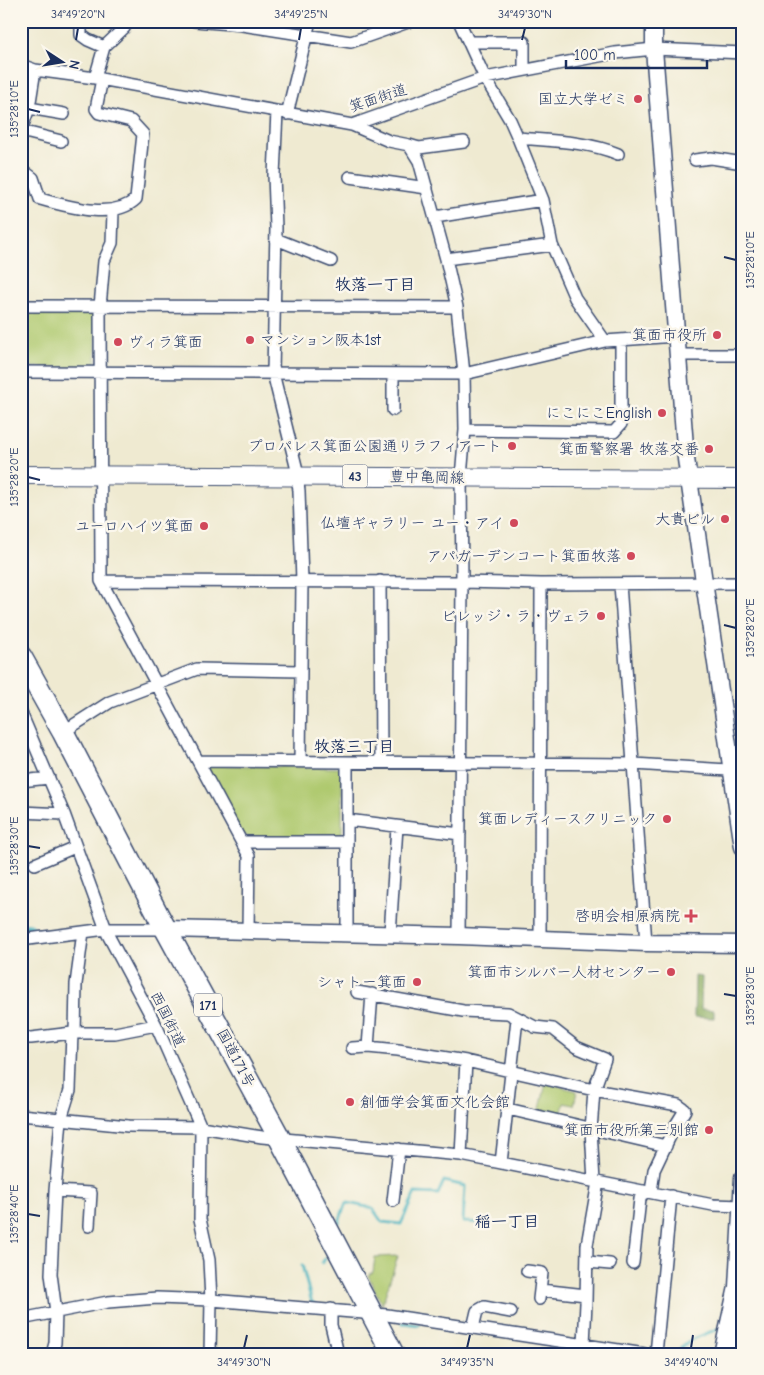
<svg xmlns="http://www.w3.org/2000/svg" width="764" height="1375" viewBox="0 0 764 1375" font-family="'Comic Neue','Klee One',sans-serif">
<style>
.green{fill:#afc96e;stroke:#657c66}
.forest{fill:#8bad61;stroke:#536e60}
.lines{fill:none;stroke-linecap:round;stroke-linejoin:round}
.stream{stroke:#42b1be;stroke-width:3}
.river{stroke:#42b1be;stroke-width:18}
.street-casing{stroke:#3b4b6f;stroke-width:14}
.secondary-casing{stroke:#3b4b6f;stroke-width:19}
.primary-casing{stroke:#3b4b6f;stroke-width:20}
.highway-casing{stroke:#3b4b6f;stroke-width:24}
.street{stroke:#fff;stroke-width:11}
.secondary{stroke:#fff;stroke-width:16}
.primary{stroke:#fff;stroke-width:18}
.highway{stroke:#fff;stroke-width:21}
.ticks{fill:none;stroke:#1b2f5e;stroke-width:2}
.poi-dot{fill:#d1495b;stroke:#fbf7ec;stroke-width:2}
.labels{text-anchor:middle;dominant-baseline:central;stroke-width:5;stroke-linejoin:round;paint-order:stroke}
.shield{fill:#fbf7ec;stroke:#5e6b89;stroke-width:1}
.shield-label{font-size:14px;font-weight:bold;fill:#1b2f5e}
.street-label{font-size:15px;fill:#1b2f5e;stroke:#fbf7ec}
.poi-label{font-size:15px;fill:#1b2f5e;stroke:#fbf7ec;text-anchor:end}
.neighbourhood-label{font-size:16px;font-weight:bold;fill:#1b2f5e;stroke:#fbf7ec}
.neatline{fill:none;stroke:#1b2f5e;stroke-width:2}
.ticks-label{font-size:12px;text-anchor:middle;fill:#1b2f5e}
</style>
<rect width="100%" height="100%" fill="#fbf7ec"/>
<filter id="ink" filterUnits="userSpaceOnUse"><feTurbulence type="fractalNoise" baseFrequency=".02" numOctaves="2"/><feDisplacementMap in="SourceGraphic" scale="10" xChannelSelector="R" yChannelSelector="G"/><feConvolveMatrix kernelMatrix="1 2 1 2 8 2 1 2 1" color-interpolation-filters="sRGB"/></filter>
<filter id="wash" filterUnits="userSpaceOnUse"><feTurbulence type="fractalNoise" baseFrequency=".0096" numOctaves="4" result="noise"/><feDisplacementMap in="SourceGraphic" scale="20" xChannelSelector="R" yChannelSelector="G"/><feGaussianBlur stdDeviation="1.12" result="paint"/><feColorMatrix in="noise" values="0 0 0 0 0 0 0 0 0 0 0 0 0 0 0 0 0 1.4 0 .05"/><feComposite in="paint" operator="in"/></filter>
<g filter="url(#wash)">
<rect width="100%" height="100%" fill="#efead1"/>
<path class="green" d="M26 311H92L96 315V365L93 368 25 367 21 364 22 316Z
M210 765 339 768 342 771V835L338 838 248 837 239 832 207 768Z
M546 1083 577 1091 574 1105 564 1103 560 1119 539 1113Z
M398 1256 382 1305 368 1275 373 1272 375 1257Z"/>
<path class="forest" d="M695 976 702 977 701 1009 714 1010V1018L694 1017Z"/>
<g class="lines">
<path class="stream" d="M339 1222 345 1205 348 1203 372 1208 382 1222 401 1224 415 1193 438 1194 444 1181 465 1186 463 1222 489 1223
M322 1263 325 1259
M302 1265 312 1303H314
M403 1323 419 1325
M680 1349 691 1340 717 1329"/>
<path class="river" d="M21 932H28"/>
</g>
</g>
<g filter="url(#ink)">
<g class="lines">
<g class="street-casing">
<path id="street" d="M81 21V35L88 40 104 47
M195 21 242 25 351 42 411 21
M459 21 485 78 510 120 518 138 543 200 552 245 575 298 605 341
M469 42H524V70
M21 65 35 70 95 78 352 125 485 78 615 53 654 49 743 53
M95 78 104 47 124 28 128 21
M29 108 64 114
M277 112 274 175 276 228 273 373 296 466 299 491 302 581 300 761
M287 114 310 21
M352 125 389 141 409 145 419 161 446 259 457 307 464 374 465 430 461 477 462 582 459 936
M21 130 29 108 35 70
M21 131 61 141
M518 138C550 141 587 141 618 154
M409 145 419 148 464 142
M695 160 711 158 743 163
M21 169 33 178 40 199C67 206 113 221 136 199L143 134 131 121 99 113 96 109 102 79
M350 177 427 188
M113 211 112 243 104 261 100 307 101 581 249 856 248 930
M435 217 543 200
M276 239 331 261
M446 259 552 245
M21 306 457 307
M678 355H743
M21 372 464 374 605 341 676 336
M393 410V374
M465 430 614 432 621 424V340
M101 581 462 582 541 584 743 583
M380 581 381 762
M620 584 646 943
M21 713 64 814 108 935 156 1025 201 1127 200 1219 209 1260 211 1300 210 1354
M63 732 110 702 197 669 300 671
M198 761 634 764 743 771
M347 762V933
M21 781 49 778
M21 812 64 814
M347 820 460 834
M242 842H347
M35 864 75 847
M390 934 397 827
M540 939 541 584
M21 940 106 929H166
M357 992 463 1011 508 1013 535 1027 553 1029 576 1047 605 1059 594 1090 591 1130 594 1181
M75 1033 76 984 83 932
M21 1038H31L72 1033H115L156 1025
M368 1047 372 994
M352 1048 368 1047 398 1050 466 1061 594 1090 678 1105 685 1110 674 1128 654 1170 651 1192
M508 1109 666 1146
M21 1115 128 1126 201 1127 262 1137 461 1155 713 1205 742 1206
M461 1155 466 1061
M501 1163 517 1019
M55 1191 91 1193 89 1226
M393 1201 399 1149
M588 1262 610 1264
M633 1263 640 1199 644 1191
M527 1271 542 1273 539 1299
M541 1290 586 1295
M331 1309V1325L338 1354
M21 1319 108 1302 157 1298 211 1300 387 1315 645 1354
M473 1328 477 1311 484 1307 511 1312
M584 1344 586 1303 587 1245 598 1182
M52 1354 55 1343 56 1312 51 1274 55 1191 61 1119 70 1090 72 1033
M656 1354 671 1196"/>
</g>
<g class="secondary-casing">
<path id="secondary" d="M654 21V49L686 459 743 847
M166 929 459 936 646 943 743 944
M738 1305 740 1332 739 1354
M722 1354 737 1287 743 1177"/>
</g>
<g class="primary-casing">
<path id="primary" d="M21 475 743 479"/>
</g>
<g class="highway-casing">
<path id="highway" d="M21 657 63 732 158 915 280 1139 393 1354"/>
</g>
<use href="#street" class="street"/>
<use href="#secondary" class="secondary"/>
<use href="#primary" class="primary"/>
<use href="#highway" class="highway"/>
</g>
</g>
<path class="ticks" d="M76 40 78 28M299 40 301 28M522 40 525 28M28 109 40 112M724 257 736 260M28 477 40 480M724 625 736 628M28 846 40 848M724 994 736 996M28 1214 40 1216M244 1348 247 1335M467 1348 470 1335M691 1348 693 1335"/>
<g class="poi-dot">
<circle cx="638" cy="99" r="5"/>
<circle cx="717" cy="335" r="5"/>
<circle cx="250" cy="340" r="5"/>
<circle cx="118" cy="342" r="5"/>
<circle cx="662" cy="413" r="5"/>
<circle cx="512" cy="446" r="5"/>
<circle cx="709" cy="449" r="5"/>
<circle cx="725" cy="519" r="5"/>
<circle cx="514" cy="523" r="5"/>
<circle cx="204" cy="526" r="5"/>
<circle cx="631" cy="556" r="5"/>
<circle cx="601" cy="616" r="5"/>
<circle cx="667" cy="819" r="5"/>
<path d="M688.5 908.5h5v5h5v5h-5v5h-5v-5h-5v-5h5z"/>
<circle cx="671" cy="972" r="5"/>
<circle cx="417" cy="982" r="5"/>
<circle cx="350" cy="1102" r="5"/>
<circle cx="709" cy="1130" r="5"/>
</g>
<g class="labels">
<g class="shield">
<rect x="342.5" y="464.5" width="25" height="23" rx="4"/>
<rect x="194" y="993.5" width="28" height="23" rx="4"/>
</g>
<g class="shield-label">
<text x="355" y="476">43</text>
<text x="208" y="1005">171</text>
</g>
<g class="street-label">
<text transform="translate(378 98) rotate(-18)">箕面街道</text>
<text transform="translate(427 477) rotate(1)">豊中亀岡線</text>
<text transform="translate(168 1019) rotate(64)">西国街道</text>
<text transform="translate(236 1058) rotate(62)">国道171号</text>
</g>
<g class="poi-label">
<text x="628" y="99">国立大学ゼミ</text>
<text x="707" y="335">箕面市役所</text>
<text x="260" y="340" text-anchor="start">マンション阪本1st</text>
<text x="128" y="342" text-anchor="start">ヴィラ箕面</text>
<text x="652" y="413">にこにこEnglish</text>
<text x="502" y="446">プロパレス箕面公園通りラフィアート</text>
<text x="699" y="449">箕面警察署 牧落交番</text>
<text x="715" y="519">大貴ビル</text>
<text x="504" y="523">仏壇ギャラリー ユー・アイ</text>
<text x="194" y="526">ユーロハイツ箕面</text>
<text x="621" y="556">アパガーデンコート箕面牧落</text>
<text x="591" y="616">ビレッジ・ラ・ヴェラ</text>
<text x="657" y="819">箕面レディースクリニック</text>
<text x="680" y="916">啓明会相原病院</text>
<text x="661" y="972">箕面市シルバー人材センター</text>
<text x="407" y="982">シャトー箕面</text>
<text x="360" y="1102" text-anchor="start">創価学会箕面文化会館</text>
<text x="699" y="1130">箕面市役所第三別館</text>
</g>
<g class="neighbourhood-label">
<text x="375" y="285">牧落一丁目</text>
<text x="354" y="747">牧落三丁目</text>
<text x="507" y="1222">稲一丁目</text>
</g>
</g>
<rect width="764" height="1375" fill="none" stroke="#fbf7ec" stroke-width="55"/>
<g transform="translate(62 62) rotate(102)" stroke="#fbf7ec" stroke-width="4" paint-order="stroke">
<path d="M0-4L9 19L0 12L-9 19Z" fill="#1b2f5e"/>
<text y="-8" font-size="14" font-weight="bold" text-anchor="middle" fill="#1b2f5e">N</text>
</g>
<path d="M566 60v8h141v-8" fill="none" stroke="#1b2f5e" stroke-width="2.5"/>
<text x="574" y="60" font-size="15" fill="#1b2f5e" stroke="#fbf7ec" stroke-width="4" paint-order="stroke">100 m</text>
<rect x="28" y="28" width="708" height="1320" class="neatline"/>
<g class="ticks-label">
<text x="78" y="18">34°49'20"N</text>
<text x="301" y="18">34°49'25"N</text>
<text x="525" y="18">34°49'30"N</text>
<text transform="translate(14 109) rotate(-90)" y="4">135°28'10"E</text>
<text transform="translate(750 260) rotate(-90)" y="4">135°28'10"E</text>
<text transform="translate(14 477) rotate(-90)" y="4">135°28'20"E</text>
<text transform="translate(750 628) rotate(-90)" y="4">135°28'20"E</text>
<text transform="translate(14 846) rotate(-90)" y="4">135°28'30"E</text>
<text transform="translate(750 996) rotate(-90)" y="4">135°28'30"E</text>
<text transform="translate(14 1214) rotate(-90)" y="4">135°28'40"E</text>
<text x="244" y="1366">34°49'30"N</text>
<text x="467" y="1366">34°49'35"N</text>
<text x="691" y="1366">34°49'40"N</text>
</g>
</svg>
